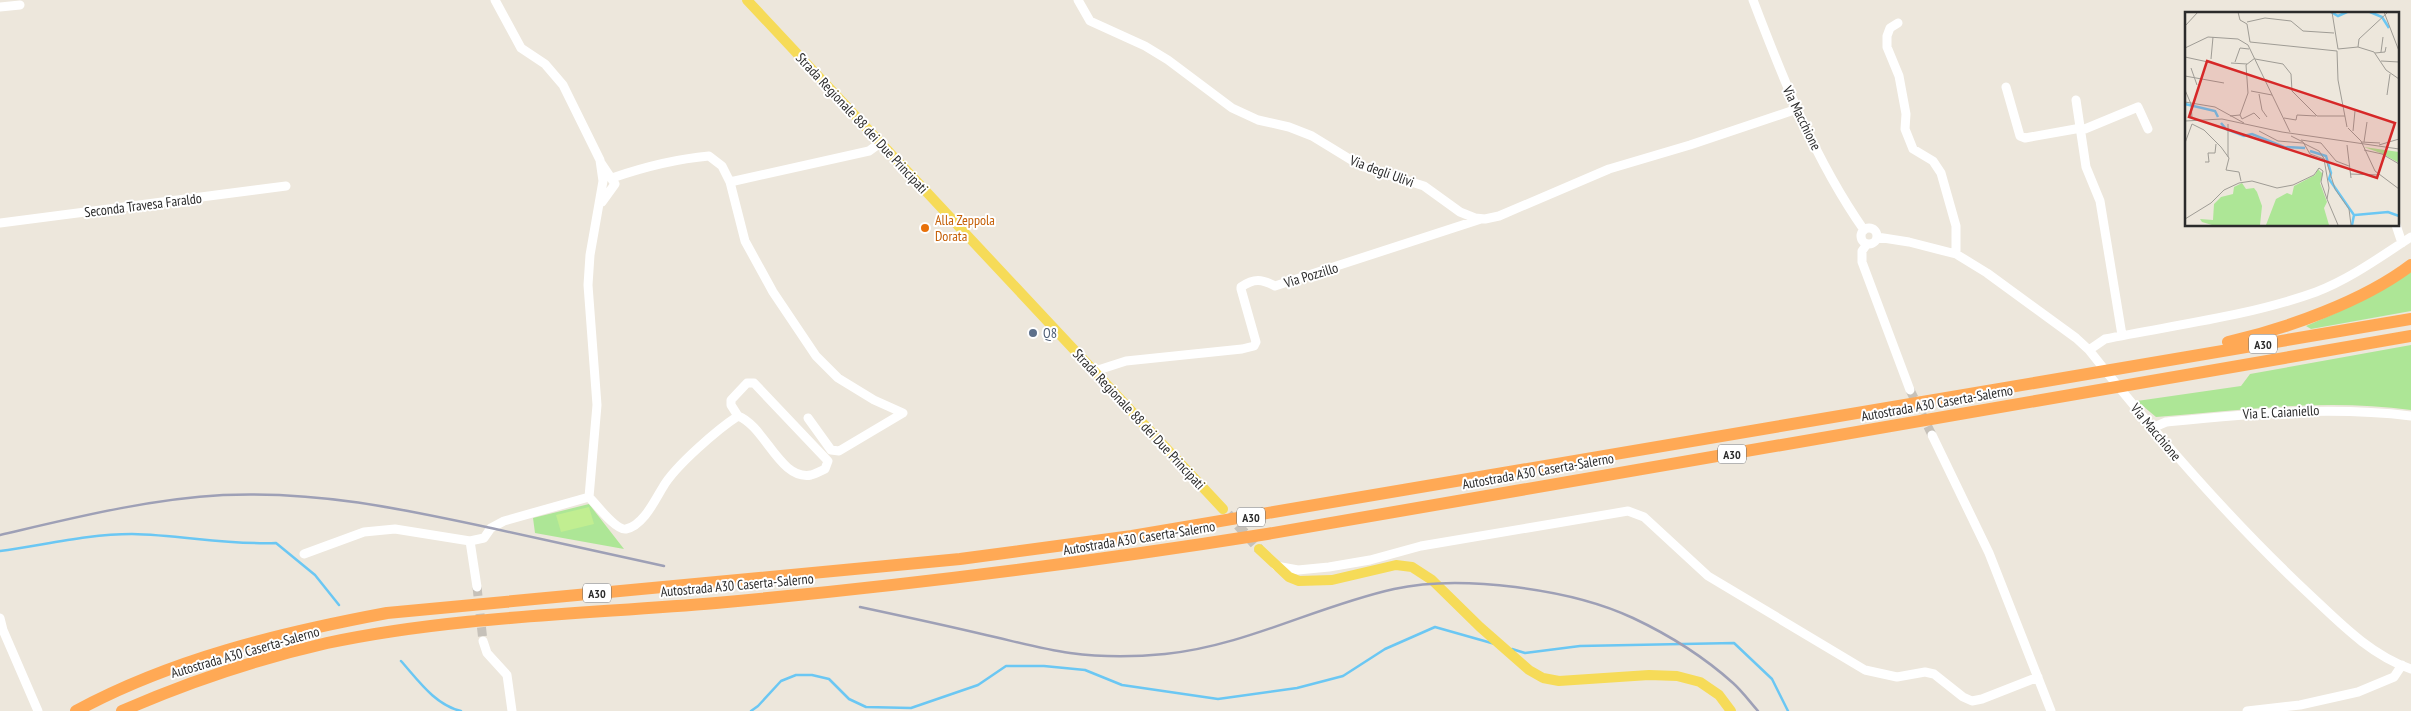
<svg xmlns="http://www.w3.org/2000/svg" width="2411" height="711" viewBox="0 0 2411 711" font-family="'PT Sans Narrow',sans-serif">
<style>
.green{fill:#ade696}
.pitch{fill:#c1ee91}
.lines{fill:none;stroke-linecap:round;stroke-linejoin:round}
.stream{stroke:#6bc7f3;stroke-width:2.5}
.minor-tunnel{stroke:#c6c1b9;stroke-width:9;stroke-dasharray:9 4.5;stroke-linecap:butt}
.major-tunnel{stroke:#c6c1b9;stroke-width:10;stroke-dasharray:10 5;stroke-linecap:butt}
.minor{stroke:#fff;stroke-width:9}
.major{stroke:#f6db58;stroke-width:10}
.highway{stroke:#ffa955;stroke-width:12}
.rail{stroke:#9ea0b6;stroke-width:2.5}
.food-dot{fill:#e8710a;stroke:#fff;stroke-width:2}
.service-dot{fill:#5c6f8a;stroke:#fff;stroke-width:2}
.labels{text-anchor:middle;dominant-baseline:central;stroke-width:4;stroke-linejoin:round;paint-order:stroke}
.shield{fill:#fff;stroke:#6b6b6b;stroke-width:1}
.shield-label{font-size:12px;font-weight:bold;fill:#2b2b2b}
.street-label{font-size:14px;fill:#2b2b2b;stroke:#fff}
.food-label{font-size:14px;fill:#c56008;stroke:#fff;text-anchor:start}
.service-label{font-size:14px;fill:#4e5e75;stroke:#fff;text-anchor:start}
.inset-river{fill:none;stroke:#6bc7f3;stroke-width:2.5}
.inset-road{fill:none;stroke:#9f9c95;stroke-width:1}
.view{fill:#d62828;fill-opacity:0.15;stroke:#d62828;stroke-width:2.5}
.inset-edge{fill:none;stroke:#2b2b2b;stroke-width:2.5}
</style>
<rect width="100%" height="100%" fill="#ede7dc"/>
<path class="green" d="M2411 272V311L2311 329 2306 326 2336 313Z
M2411 345V410C2326 398 2242 410 2156 417L2137 401 2241 386 2250 374Z
M589 504 624 549 535 533 533 518Z"/>
<path class="pitch" d="M589 507 594 524 561 532 556 515Z"/>
<g class="lines">
<path class="stream" d="M0 551C44 545 88 534 132 534 181 535 228 545 276 543L315 575 339 605
M1512 649 1525 653 1580 646 1734 643 1772 679 1788 711
M401 661C418 680 435 705 461 711
M751 711 758 706 781 681 796 675H812L829 679 849 699 866 707 911 708 978 685 1006 666H1044L1085 670 1122 685 1218 699 1297 688 1343 676 1385 649 1435 627 1495 644"/>
<path class="minor-tunnel" d="M1910 390 1932 435
M477 587 483 641"/>
<path class="major-tunnel" d="M1228 514 1259 549"/>
<path class="minor" d="M495 0 521 48 545 64 563 85 600 160 603 181 590 255 588 285 597 405 589 497C596 504 616 531 626 529 643 526 655 500 663 487 675 466 718 429 738 416 765 426 780 481 811 475 815 474 821 471 825 469L828 461 754 383H747L731 400V405L738 416
M1078 0 1090 21 1145 46 1168 60 1232 108 1258 120 1289 127 1312 136 1361 166 1424 186 1460 212 1475 218 1485 219 1499 216 1609 169 1690 145 1797 109
M1753 0C1783 79 1815 160 1864 230
M0 7 20 5
M1898 23 1890 28 1887 36V47L1899 76 1906 114 1905 129 1913 149 1933 161 1941 173 1956 226V254
M2006 87 2020 136 2025 138 2081 128
M2076 100 2086 167 2100 201 2122 335
M2080 131 2138 107 2148 129
M601 163 615 184 602 202
M612 178C644 167 675 159 709 156L722 166 730 182 869 151 880 143
M730 182 745 241 773 292 816 356 838 378 874 400 903 413
M0 223 286 186
M2396 225 2402 243
M1861 236a8 8 0 1 1 16 0a8 8 0 1 1-16 0Z
M1877 237 1909 242 1956 254 1987 273 2076 338 2089 350C2157 436 2228 518 2308 593 2339 622 2370 655 2411 669
M1867 244 1862 251V262L1910 390
M2089 350 2105 339C2174 325 2250 316 2316 292 2350 279 2380 257 2411 237
M1095 371 1126 361 1242 349 1254 346 1256 342 1241 289V287C1254 278 1262 279 1275 286L1481 219
M808 418 831 450 839 451 903 413
M2152 428 2166 422C2248 414 2328 406 2411 416
M1932 435 1989 553 2051 711
M470 541 484 538 491 528 504 521 589 497
M304 554 364 532 395 529 470 541 477 587
M1276 566 1298 570 1329 567 1370 560 1421 546 1628 511 1644 517 1708 576 1865 670 1897 677 1925 672 1934 674 1963 697 1972 701 1982 699 2038 677
M0 618 3 630 38 711
M483 641 487 653 507 675 512 711
M2247 711 2300 705 2358 692 2394 677 2402 665"/>
<path class="major" d="M747 0 1223 509
M1259 549 1289 577 1299 581 1332 580 1396 565 1412 567 1432 580 1480 627 1529 670 1543 678 1559 681 1649 675 1677 676 1700 682 1719 695 1731 711"/>
<path class="highway" d="M2228 342C2286 329 2364 301 2411 265
M76 711C172 659 280 633 387 613L960 559 1132 536 2411 319
M122 711C188 682 257 659 327 643 454 616 587 614 716 603 901 586 1084 563 1267 534L2411 336"/>
<path class="rail" d="M0 535C73 518 148 499 223 495 319 491 398 508 491 528 549 541 606 553 664 566
M860 607C902 616 944 625 986 635 1013 641 1041 649 1070 653 1100 657 1134 657 1165 654 1245 646 1317 606 1394 589 1460 574 1572 589 1633 618 1667 634 1704 657 1733 683 1742 691 1750 702 1758 711"/>
</g>
<circle class="food-dot" cx="925" cy="228" r="5"/>
<circle class="service-dot" cx="1033" cy="333" r="5"/>
<g class="labels">
<g class="shield">
<rect x="2249" y="334.5" width="28" height="19" rx="4"/>
<rect x="1718" y="444.5" width="28" height="19" rx="4"/>
<rect x="1237" y="507.5" width="28" height="19" rx="4"/>
<rect x="583" y="583.5" width="28" height="19" rx="4"/>
</g>
<g class="shield-label">
<text x="2263" y="344">A30</text>
<text x="1732" y="454">A30</text>
<text x="1251" y="517">A30</text>
<text x="597" y="593">A30</text>
</g>
<g class="street-label">
<text transform="translate(1802 118) rotate(64)">Via Macchione</text>
<text transform="translate(862 123) rotate(47)">Strada Regionale 88 dei Due Principati</text>
<text transform="translate(1382 171) rotate(20)">Via degli Ulivi</text>
<text transform="translate(143 205) rotate(-7)">Seconda Travesa Faraldo</text>
<text transform="translate(1311 275) rotate(-17)">Via Pozzillo</text>
<text transform="translate(1937 403) rotate(-10)">Autostrada A30 Caserta-Salerno</text>
<text transform="translate(2281 412) rotate(-3)">Via E. Caianiello</text>
<text transform="translate(1139 419) rotate(47)">Strada Regionale 88 dei Due Principati</text>
<text transform="translate(2156 432) rotate(50)">Via Macchione</text>
<text transform="translate(1538 471) rotate(-10)">Autostrada A30 Caserta-Salerno</text>
<text transform="translate(1139 538) rotate(-9)">Autostrada A30 Caserta-Salerno</text>
<text transform="translate(737 585) rotate(-5)">Autostrada A30 Caserta-Salerno</text>
<text transform="translate(245 652) rotate(-16)">Autostrada A30 Caserta-Salerno</text>
</g>
<g class="food-label">
<text x="935" y="220">Alla Zeppola<tspan x="935" dy="16">Dorata</tspan></text>
</g>
<g class="service-label">
<text x="1043" y="333">Q8</text>
</g>
</g>
<g transform="translate(2185 12)">
<rect width="214" height="214" fill="#ede7dc"/>
<path d="M179 135 214 140V151L198 142ZM133 157 138 162 135 171 142 190 139 196 144 213H81L91 187 102 181 107 183 109 174 130 163ZM57 171 61 177 69 176 72 180 77 194 75 213H27L17 210 15 207 28 208 29 192 36 185 48 182 49 175Z" fill="#ade696"/>
<path class="inset-river" d="M146 0 153 4 162 0M185 0 197 5 204 16M0 92 30 99 33 105M36 111 41 117 59 124 67 122 99 135 120 136M125 139 141 144 146 161 144 167 169 203 167 213M170 203 203 200 214 204"/>
<path class="inset-road" d="M53 0 55 8 62 12 65 30M147 0 153 37M199 0 214 39M62 10 80 6 106 9 118 19 149 21M0 14 13 0M65 30 152 39M63 33 105 120M173 35 174 27 202 1M0 36 23 25 53 27 63 33M153 37 173 35 189 40 201 58 214 67M152 39 153 68 162 115M196 40 198 25M190 41 200 40 201 35M0 45 23 50M26 47 28 25M70 47 98 52 106 62 107 79 132 104H160M196 49 214 50M50 50 55 36 64 37M46 51 62 52M6 56 12 73M0 64 39 71M0 78 6 92 7 106M66 79 87 83M63 81 61 53 70 46M74 82 77 98 82 105M202 83 205 62M0 90 30 95 59 111M55 103 63 81M45 104 55 103 57 107 69 101 75 107M99 106 111 108 112 103 131 104M0 109 37 107 97 120 214 137M7 112 19 118 36 135 44 146 41 158 54 160 56 169M163 116 176 129 190 159 214 177M74 119 93 129 118 131 134 139 142 151 150 177 164 197 166 213M168 119 170 99M106 124 118 130 125 142 139 147 144 176 142 187 153 213M116 128 136 131 151 149 164 154M176 130 195 131M179 130 182 110M0 131 7 112M162 133 166 166M194 133 214 127M179 138 197 142 214 152M43 145V112M20 150H24L23 141H30L31 132M165 162 193 163M0 207 26 191 39 178 54 171 67 169 92 176 108 173 129 163 134 156 138 159 136 170 142 187"/>
<path class="view" d="M22 49 210 111 192 166 4 105Z"/>
<rect width="214" height="214" class="inset-edge"/>
</g>
</svg>
